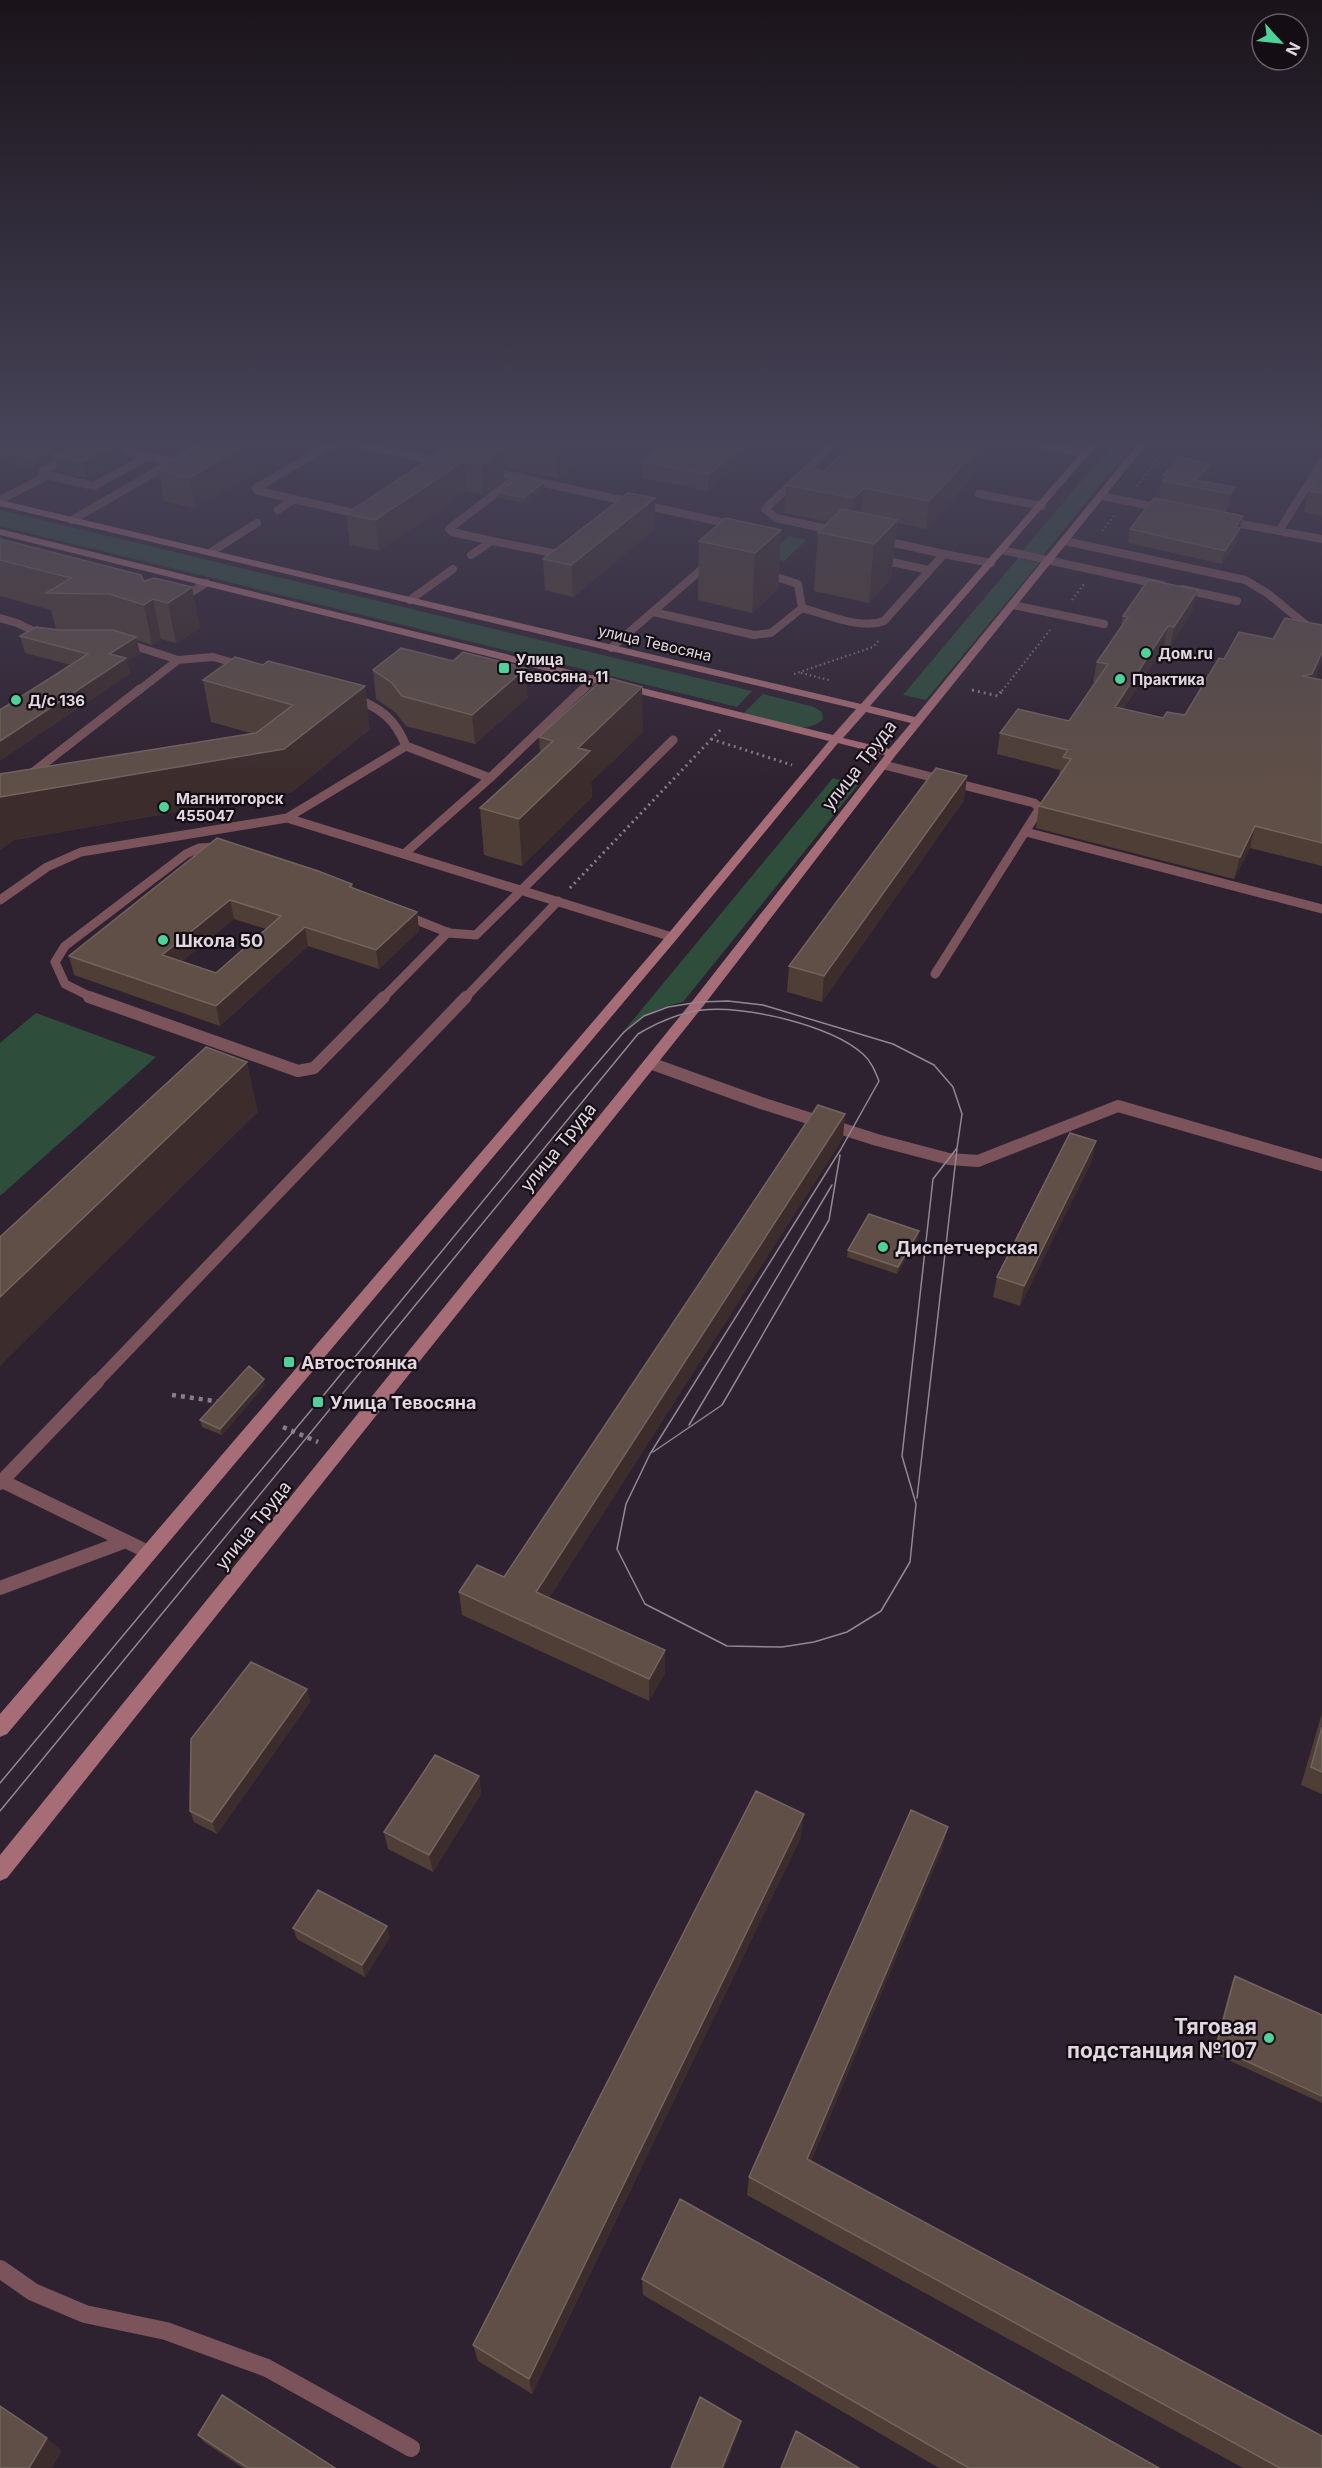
<svg xmlns="http://www.w3.org/2000/svg" width="1322" height="2468" viewBox="0 0 1322 2468" font-family="Inter,sans-serif">
<style>
.green{fill:#2e4e3b}
.lines{fill:none;stroke-linecap:round;stroke-linejoin:round}
.path-far2{stroke:#887d88;stroke-width:2;stroke-dasharray:1.5 3;stroke-linecap:butt}
.path-far1{stroke:#887d88;stroke-width:3;stroke-dasharray:2 4;stroke-linecap:butt}
.path{stroke:#887d88;stroke-width:4.5;stroke-dasharray:4 5;stroke-linecap:butt}
.service-far4{stroke:#7a545a;stroke-width:8}
.service-far3{stroke:#7a545a;stroke-width:9}
.service-far2{stroke:#7a545a;stroke-width:12}
.service-far1{stroke:#7a545a;stroke-width:14}
.service{stroke:#7a545a;stroke-width:18}
.secondary{fill:#a76d76;fill-rule:evenodd}
.tram{stroke:#928792;stroke-width:1.5}
.wall{fill:#4f3e35;fill-rule:evenodd}
.shaded-wall{fill:#3c2c2b}
.building{fill:#5f4f47;stroke:#73645f;stroke-width:1.5;fill-rule:evenodd}
.poi-dot{fill:#4dd39a;stroke:#140e14;stroke-width:2}
.labels{text-anchor:middle;dominant-baseline:central;stroke-width:4.5;stroke-linejoin:round;paint-order:stroke}
.far-street-label{font-size:15px;fill:#e0d7e0;stroke:#140e14}
.far-poi-label{font-size:15px;font-weight:bold;fill:#e0d7e0;stroke:#140e14;text-anchor:start}
.street-label{font-size:18px;fill:#e0d7e0;stroke:#140e14}
.poi-label{font-size:18px;font-weight:bold;fill:#e0d7e0;stroke:#140e14;text-anchor:start}
.near-poi-label{font-size:21px;font-weight:bold;fill:#e0d7e0;stroke:#140e14;text-anchor:end}
</style>
<rect width="100%" height="100%" fill="#2f2230"/>
<path class="green" d="M1113 444H1133L1044 554 1024 552 1023 550Z
M0 510 752 691 737 707 0 526Z
M789 536 806 540 784 561 766 557Z
M1018 558 1039 563 926 700 903 695Z
M763 694 814 707 822 712 823 719C805 738 765 720 742 715Z
M833 778 858 785 683 1002C659 1007 641 1016 623 1032Z
M36 1013 156 1057 0 1196V1043Z"/>
<g class="lines">
<path class="path-far2" d="M1137 486 1170 444
M1102 531 1114 516
M1072 600 1084 584
M801 673 829 680
M794 674 873 647 880 639
M972 690 975 691
M1002 691 1050 630"/>
<path class="path-far1" d="M972 690 998 696 1003 689
M711 739 792 765
M570 888 722 728"/>
<path class="path" d="M172 1395 221 1402
M283 1427 318 1442"/>
<path class="service-far4" d="M357 444 443 462
M834 444 765 509 776 518 837 531
M1040 444 1086 454
M107 446 174 462
M68 457 43 471 42 474 94 486 148 456
M489 471 739 526
M979 494 1042 506
M1102 496 1165 509
M294 499 353 513 363 511
M0 500 47 476
M278 510 294 499 258 491 256 488 332 444
M72 520 204 444
M1226 521 1322 539
M1279 531 1322 462
M881 540 944 554
M492 541 553 553 564 551
M1065 541 1245 580 1267 593 1322 638
M1002 550 1162 585
M211 552 257 523
M471 555 492 541 452 532 449 529 518 476
M877 559 929 570
M764 573 798 584 802 608C826 614 860 630 884 621L944 554 991 563
M1182 589 1237 601
M179 600 206 583
M410 600 453 569
M1013 605 1104 624
M653 612 754 635 771 633 802 608
M0 618 17 623 46 637
M123 642 178 660 213 657 245 666
M611 648 710 562
M138 691 178 660
M582 691 594 679"/>
<path class="service-far3" d="M354 698C381 708 395 719 406 746L490 778 583 689
M884 765 1034 803 1040 808 935 974
M27 777 140 689
M287 818 406 746
M1026 832 1322 909
M404 854 490 778
M0 900 47 867 81 852 287 818 672 937
M404 915 449 933 476 935 673 740
M93 998 65 984 55 962 65 946 186 854 199 848 219 847
M383 998 448 932
M465 998 558 901"/>
<path class="service-far2" d="M89 997 298 1071 314 1068 384 997
M650 1063 761 1103 877 1140 949 1159 978 1161 1118 1106 1322 1165
M96 1383 466 997"/>
<path class="service-far1" d="M0 1480 150 1553
M0 1483 97 1382
M0 1588 126 1541"/>
<path class="service" d="M0 2269 33 2292 85 2314 166 2331 267 2368 411 2448"/>
<path class="secondary" d="M1089 444H1098L870 706 915 717 1138 444H1147L896 755 704 1005 7 1878 0 1881V1855L694 999 885 755 838 743 676 940 7 1734 0 1737V1714L668 934 829 741 0 535V529L833 735 856 709 0 506V500L861 704ZM866 712 911 723 889 749 843 738Z"/>
<path class="tram" d="M689 1425 832 1185
M653 1452 722 1405 829 1220 840 1155
M917 1498 957 1149
M0 1783 318 1402 570 1095 624 1032 644 1016 668 1007 699 1002 728 1001 763 1005 893 1044 934 1065 953 1087 962 1114 957 1148 933 1179 902 1456 916 1504 910 1562 881 1611 847 1632 814 1642 782 1647 727 1646 645 1604 617 1549 626 1504 650 1454 841 1149 879 1081C875 1071 871 1061 863 1054 830 1025 744 1005 702 1010 679 1013 658 1022 638 1034L0 1811"/>
</g>
<path class="wall" d="M0 444H71L72 446 75 444H148L141 448 122 444 124 457 86 478 58 471 55 459 36 469 0 461Z
M452 444H579L580 462 557 478 503 467 504 479 484 495 466 491 379 551 350 545 346 514Z
M664 444H762V446L708 491 642 478V462Z
M991 447 990 458 926 529 897 523 891 579 869 603 814 591 818 532 829 522 784 513 786 485Z
M291 451 195 508 164 501 158 470Z
M1211 464 1207 482 1235 487 1230 507 1227 512 1243 516 1237 542 1222 564 1128 543 1130 529 1160 500 1161 495 1159 494 1163 475Z
M1322 470V516L1304 512 1309 491Z
M544 482V488L524 503 499 498V492Z
M655 529 573 597 545 590 543 559Z
M781 530 778 589 752 613 698 600 699 541Z
M0 539 144 581 200 628 176 643 161 639 152 645 137 640 140 654 127 662 130 674 71 665 25 653 20 636 56 629 51 610 0 596Z
M1193 610 1170 647 1164 646 1123 709 1163 718 1185 715 1224 659 1273 639 1322 625V660L1314 679 1322 680V866L1250 848 1234 879 1036 828 1039 806 1059 777 1060 770 997 754 1000 733 1069 721 1095 682H1093L1097 662 1121 626 1123 616Z
M235 657 370 729 292 792 14 840 0 850V774L251 733 211 722 203 680Z
M373 670 528 697 475 744 406 726 395 712 376 699Z
M643 732 591 782 592 797 522 866 484 855 480 808 540 752 539 737Z
M967 776 964 800 822 1002 787 992 789 966Z
M217 838 352 884 353 888 417 912 419 931 379 969 308 946 220 1026 74 975 69 956ZM234 919 266 929 216 973 182 961Z
M843 1138 549 1598 665 1650V1673L649 1701 462 1615 459 1592 504 1577Z
M1092 1161 1020 1306 993 1297 997 1277Z
M918 1238 897 1274 847 1257 848 1250Z
M265 1385 222 1435 202 1427 200 1420Z
M307 1689 310 1702 217 1834 194 1822 190 1811Z
M1322 1713V1794L1301 1785Z
M479 1776 481 1794 433 1872 388 1849 384 1832Z
M948 1827 942 1849 811 2161 1322 2468H1243L747 2195 749 2177Z
M801 1837 532 2394 478 2361 473 2345Z
M293 1928 390 1937 365 1977 297 1939Z
M1235 1976 1322 2015V2103L1213 2053 1232 1982Z
M642 2279 1159 2468H939L643 2295Z
M198 2435 335 2468H243L204 2442Z"/>
<path class="shaded-wall" d="M62 444H71L72 450 54 455 55 459 36 469 34 459Z
M116 444H122L124 457 86 478 83 462Z
M140 444H148L141 448Z
M247 444H290L291 451 195 508 189 478Z
M559 444H579L580 462 557 478 556 446Z
M746 444H762V446L708 491V475Z
M982 444H994L991 447 990 458 926 529 929 501Z
M502 449 504 479 484 495 482 465Z
M464 461 466 491 379 551 375 520Z
M1211 464 1207 484 1195 480Z
M544 482V488L524 503V498Z
M1235 487 1230 507 1226 514 1230 494Z
M864 488 861 516 851 526 853 498Z
M655 498V529L573 597 571 565Z
M1243 516 1237 542 1222 564 1225 551 1235 527Z
M897 520 891 579 869 603 874 544Z
M781 530 778 589 752 613 755 553Z
M192 587 200 628 176 643 168 603Z
M1198 590 1193 610 1170 647 1174 627Z
M153 599 161 639 152 645 144 605Z
M1168 626 1164 646 1111 727 1115 707Z
M136 637 140 654 127 662 130 674 0 761V741L109 654Z
M1322 652V660L1306 695 1302 676Z
M526 668 528 697 475 744 472 715Z
M365 686 370 729 292 792 14 840 0 850V797L1 796 284 749Z
M642 687 643 732 591 782 592 797 522 866 519 819 578 748Z
M967 776 964 800 822 1002 824 976Z
M1255 826 1250 848 1234 879 1240 857Z
M230 900 234 919 167 974 162 955Z
M417 912 419 931 379 969 376 950Z
M305 927 308 946 220 1026 216 1006Z
M247 1062 258 1112 0 1366V1297Z
M845 1114 843 1138 538 1615 536 1592Z
M1096 1141 1092 1161 1020 1306 1024 1286Z
M919 1231 918 1238 897 1274 898 1267Z
M264 1379 265 1385 222 1435 220 1429Z
M665 1650V1673L649 1701V1679Z
M307 1689 310 1702 217 1834 212 1822Z
M479 1776 481 1794 433 1872 429 1855Z
M804 1814 801 1837 532 2394 529 2379Z
M948 1827 942 1849 804 2177 807 2159Z
M387 1926 390 1937 365 1977 362 1965Z
M741 2421 739 2431 725 2468H722Z
M47 2438 62 2451 52 2468H29Z"/>
<path class="building" d="M0 444H62L34 459 0 452Z
M75 444H116L83 462 54 455Z
M204 444H247L189 478 158 470Z
M452 444H475L502 449 482 465 464 461 375 520 346 514Z
M546 444H559L556 446Z
M664 444H746L708 475 642 462Z
M852 444H982L929 501 864 488 853 498 786 485 805 468 824 471Z
M1180 457 1211 464 1195 480 1235 487 1230 494 1164 481 1168 476 1163 475Z
M1322 470V493L1309 491Z
M519 477 544 482 524 498 499 492Z
M628 493 655 498 571 565 543 559Z
M1154 498 1243 516 1235 527 1240 528 1225 551 1130 529Z
M842 509 897 520 874 544 818 532Z
M726 518 781 530 755 553 699 541Z
M0 539 141 575 144 581 154 578 192 587 168 603 153 599 144 605 109 594 46 593 71 578 0 560Z
M1148 580 1198 590 1174 627 1168 626 1115 707 1163 718 1167 712 1185 715 1219 658 1224 659 1239 632 1273 639 1285 618 1322 625V652L1312 674 1302 676 1322 680V843L1255 826 1240 857 1039 806 1071 759 1063 757 1068 750 1000 733 1018 709 1069 721 1108 664 1097 662 1128 617 1123 616Z
M36 627 60 630H113L136 637 109 654 126 658 0 741V710L88 654 20 636Z
M401 648 453 661 463 652 526 668 472 715 402 696 392 683 373 670Z
M235 657 263 665 268 661 365 686 284 749 0 797V774L256 733 293 705 203 680Z
M605 677 642 687 578 748 590 751 519 819 480 808 553 741 539 737Z
M936 768 967 776 824 976 789 966Z
M217 838 318 871 352 884 350 887 417 912 376 950 305 927 216 1006 69 956ZM230 900 281 916 216 973 162 955Z
M206 1047 247 1062 0 1297V1237Z
M818 1105 845 1114 536 1592 665 1650 649 1679 459 1592 477 1565 504 1577Z
M1070 1133 1096 1141 1024 1286 997 1277Z
M869 1214 919 1231 898 1267 848 1250Z
M249 1366 264 1379 220 1429 200 1420Z
M251 1662 307 1689 212 1822 190 1811 191 1739Z
M1322 1727V1772L1311 1767Z
M435 1755 479 1776 429 1855 384 1832Z
M756 1791 804 1814 529 2379 473 2345Z
M911 1810 948 1827 807 2159 1322 2436V2468H1280L749 2177Z
M318 1890 387 1926 362 1965 293 1928Z
M1235 1976 1322 2015V2096L1216 2047Z
M680 2199 1159 2468H969L642 2279Z
M222 2395 335 2468H248L198 2435Z
M700 2397 741 2421 722 2468H671Z
M0 2406 47 2438 29 2468H0Z
M796 2431 859 2468H781Z"/>
<linearGradient id="sky" x2="0" y2="1"><stop stop-color="#1a131a"/><stop offset="0.56" stop-color="#474459"/><stop offset="1" stop-color="#474459" stop-opacity="0"/></linearGradient>
<rect width="1322" height="790" fill="url(#sky)"/>
<g class="poi-dot">
<circle cx="1146" cy="653" r="6"/>
<rect x="498" y="662" width="12" height="12" rx="3"/>
<circle cx="1120" cy="679" r="6"/>
<circle cx="16" cy="700" r="6"/>
<circle cx="164" cy="807" r="6"/>
<circle cx="163" cy="940" r="6"/>
<circle cx="883" cy="1247" r="6"/>
<rect x="283" y="1356" width="12" height="12" rx="3"/>
<rect x="312" y="1396" width="12" height="12" rx="3"/>
<circle cx="1269" cy="2038" r="6"/>
</g>
<g class="labels">
<g class="far-street-label">
<text transform="translate(655 643) rotate(13)">улица Тевосяна</text>
</g>
<g class="far-poi-label">
<text x="1158" y="653">Дом.ru</text>
<text x="516" y="659">Улица<tspan x="516" dy="17">Тевосяна, 11</tspan></text>
<text x="1132" y="679">Практика</text>
<text x="28" y="700">Д/с 136</text>
<text x="176" y="798">Магнитогорск<tspan x="176" dy="17">455047</tspan></text>
</g>
<g class="street-label">
<text transform="translate(859 765) rotate(-52)">улица Труда</text>
<text transform="translate(558 1147) rotate(-51)">улица Труда</text>
<text transform="translate(253 1525) rotate(-51)">улица Труда</text>
</g>
<g class="poi-label">
<text x="175" y="940">Школа 50</text>
<text x="895" y="1247">Диспетчерская</text>
<text x="301" y="1362">Автостоянка</text>
<text x="330" y="1402">Улица Тевосяна</text>
</g>
<g class="near-poi-label">
<text x="1257" y="2026">Тяговая<tspan x="1257" dy="24">подстанция №107</tspan></text>
</g>
</g>
<g transform="translate(1280 42) rotate(117)"><circle r="28" fill="#140e14" stroke="#665e66" stroke-width="1.5"/>
<path d="M0-4.5L10 22L0 15L-10 22Z" fill="#4dd39a"/>
<text y="-9" font-size="16" font-weight="bold" text-anchor="middle" fill="#e0d7e0">N</text>
</g>
</svg>
